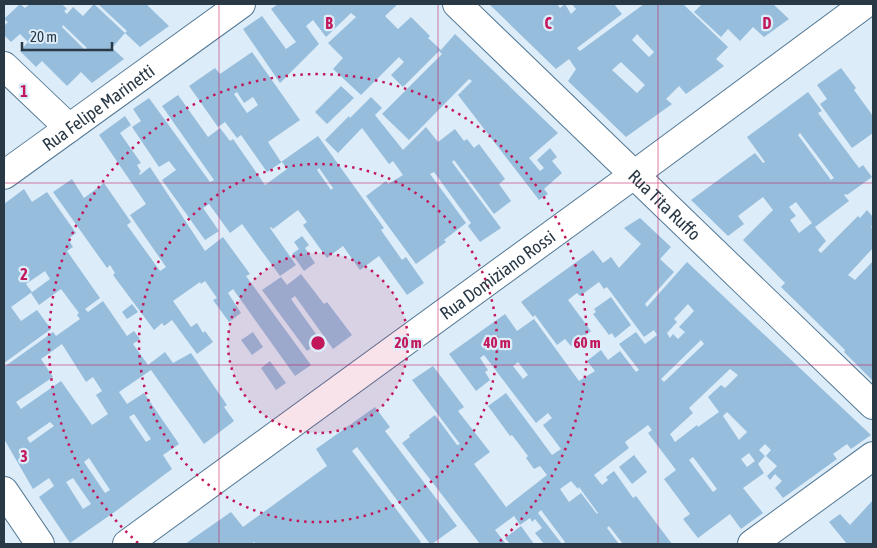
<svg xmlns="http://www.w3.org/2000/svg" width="877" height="548" viewBox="0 0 877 548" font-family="'Asap Condensed',sans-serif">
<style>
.building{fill:#97bddc;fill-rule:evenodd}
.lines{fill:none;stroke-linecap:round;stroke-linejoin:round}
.minor-casing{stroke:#547995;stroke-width:30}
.minor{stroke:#fff;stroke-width:28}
.grid{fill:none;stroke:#c2185b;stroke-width:1;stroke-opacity:0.55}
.ring{fill:none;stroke:#c2185b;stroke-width:2.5;stroke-dasharray:2.5 5}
.labels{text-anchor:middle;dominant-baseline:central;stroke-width:4.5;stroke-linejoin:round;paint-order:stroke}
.street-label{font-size:18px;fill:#2a3946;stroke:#dcecf9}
.grid-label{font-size:16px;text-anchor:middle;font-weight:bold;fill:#c2185b;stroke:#dcecf9;stroke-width:4.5;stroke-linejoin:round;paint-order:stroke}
.centre{fill:#c2185b;stroke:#dcecf9;stroke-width:2.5}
.ring-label{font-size:15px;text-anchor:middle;font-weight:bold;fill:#c2185b;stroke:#dcecf9;stroke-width:4.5;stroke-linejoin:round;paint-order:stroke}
</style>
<rect width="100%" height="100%" fill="#dcecf9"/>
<path class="building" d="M20 4 25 8 30 4H62L67 9 64 11 67 14 73 7 83 16 94 4 125 33 112 48 124 59 92 83 81 72 67 86 42 61 36 67 20 51 28 42 20 34 11 42 4 35V26L8 22 4 19ZM63 25 87 48 85 50 62 27Z
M98 4H146L169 26 140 47 125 33 127 31Z
M278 4H398L385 16 398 29 411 17 430 36 428 38 441 50 455 34 558 133 529 158 540 171 544 168 537 160 550 148 557 157 552 161 562 173 544 189 548 194 539 200 458 95 472 81 469 79 409 140 382 114 442 54 439 51 403 87 391 75 404 62 399 57 361 95 333 69 343 58 328 43 356 17 351 13 326 37 313 20 306 26 319 44 280 83 243 29 262 16 286 49 296 42 271 9Z
M489 4H557L560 8 565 4 571 14 576 9 572 4H614L622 14 577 48 580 51 644 4H683L728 47 716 59 724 66 686 94 679 86 666 99 672 104 626 137 568 81 576 69 569 59 556 69ZM637 34 654 52 649 57 632 40ZM621 62 645 85 637 93 612 70Z
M700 4H773L789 19 764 37 753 27 740 41 728 29 721 37 694 12 701 5Z
M252 52 300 120 268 142 281 162 318 136 384 228 381 230 402 260 406 257 424 283 407 295 379 256 360 270 343 246 327 258 303 225 307 222 298 210 273 229 271 227 270 228 296 265 280 276 242 224 230 233 209 204 203 208 219 231 205 240 162 180 176 170 169 161 159 167 132 127 141 121 133 109 149 98 210 182 214 180 162 106 178 95 208 137 220 128 230 141 233 139 265 185 287 169 282 162 267 172 241 135 237 138 225 122 218 127 189 86 215 68 220 74ZM237 92 244 103 253 97 258 105 247 113 234 94ZM319 168 333 188 331 190 317 170Z
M841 68 856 88 854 90 873 116V133L852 148 820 104 827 99 817 85Z
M341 86 354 98 327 124 315 112Z
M808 92 822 111 818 113 859 168 863 165 872 177 847 195 846 194 844 195 849 201 815 227 826 241 818 250 821 253 858 216 860 218 867 210 873 217V225L871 227 873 229V248L848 275 855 280 873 261V381L844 352 845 350 781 287 785 283 743 240 773 210 763 197 738 216 744 224 728 236 691 200 755 153 763 163 765 162 747 137ZM800 133 834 178 831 180 798 135ZM796 202 812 223 799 233 790 220 796 216 789 207Z
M371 97 382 108 375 115 403 150 426 127 438 142 455 129 464 141 467 139 474 148 479 144 505 179 499 184 511 201 494 214 454 160 452 162 501 228 480 242 468 226 471 223 434 172 430 174 466 223 444 240 446 242 416 264 366 196 386 181 388 184 403 175 393 161 389 164 362 128 338 153 325 140 349 116 350 118Z
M125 116 131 125 120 133 141 163 137 165 141 172 139 173 140 175 150 167 205 251 223 237 250 274 246 276 311 365 295 376 233 289 228 293 241 313 229 322 213 300 217 298 205 281 201 284 200 282 173 301 191 327 197 323 203 333 205 331 213 342 197 354 172 320 164 326 162 323 154 330 113 275 115 273 110 265 107 268 53 192 72 179 84 198 104 183 131 222 127 225 160 271 166 267 130 215 146 204 99 135Z
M24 189 32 202 47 192 76 233 68 239 73 247 67 251 100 298 85 309 88 312 103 301 127 336 134 331 140 339 133 344 148 365 165 352 173 363 191 353 227 405 224 407 234 421 204 444 151 370 119 392 127 404 144 393 179 444 163 455 172 469 116 511 70 543 39 497 54 486 49 478 33 489 4 439V367L53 332 56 336 80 319 77 315 79 313 61 289 39 305 31 293 50 279 45 271 26 284 32 292 11 307 21 321 37 310 51 329 4 363V204ZM62 344 86 382 93 377 102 391 96 395 108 414 92 425 61 381 21 409 16 402 53 377 41 359ZM134 414 151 439 146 442 129 417ZM50 422 54 426 30 443 27 438ZM89 458 110 490 105 493 84 462ZM73 478 91 504 83 509 66 482Z
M640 218 671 247 660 259 674 272 645 304 647 307 687 262 871 435 851 449 847 444 833 454 837 459 783 498 775 488 782 481 775 474 770 480 767 476 777 466 766 456 771 450 765 444 759 450 765 456 758 464 764 473 743 488 763 513 741 529 730 514 698 538 683 519 690 514 664 479 676 470 648 433 652 430 648 425 625 442 629 448 594 475 602 485 608 480 606 477 614 471 633 498 636 496 672 544H623L609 526 607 528 619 544H544L535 533 542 528 535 519 532 522 530 518 520 525 514 516 495 530 506 544H480L402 443 410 437 409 435 435 415 457 445 460 444 412 380 433 366 464 407 458 411 490 452 474 464 506 507 547 475 540 466 534 469 526 458 528 456 512 435 510 436 488 406 506 393 552 455 561 449 543 425 552 418 548 413 536 423 484 355 480 358 488 370 485 372 490 380 476 391 449 354 505 314 517 331 534 319 579 381 595 371 587 361 601 350 608 360 620 351 636 372 639 370 619 344 636 332 645 344 657 335 654 330 644 337 607 287 604 289 599 282 580 296 577 293 568 300 591 331 571 346 565 339 557 345 535 315 533 317 521 302 593 250 603 263 611 257 619 268 641 244 624 228ZM688 304 694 311 679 327 685 332 678 339 673 334 670 338 667 333 677 322 674 319ZM701 340 704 344 664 382 661 379ZM518 362 528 375 523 379 513 366ZM730 369 738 375 725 388 721 385 708 397 719 412 698 427 697 425 675 442 670 434 693 413 689 408ZM727 412 747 432 739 440 723 416ZM749 453 755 461 747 467 741 459ZM693 457 717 489 713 492 689 460ZM571 481 578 489 579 487 598 513 597 514 581 493 569 502 560 489ZM541 510 565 542 562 544 538 513Z
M302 236 309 245 305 248 315 263 304 271 292 254 299 249 294 242Z
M301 274 324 304 327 302 352 335 333 349 295 296 291 299 321 341 307 351 262 290 281 277 287 285Z
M611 297 631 325 615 338 612 333 609 335 593 314 596 312 594 309Z
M132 304 138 312 127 319 122 312Z
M253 332 263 347 252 355 241 340Z
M270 361 286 383 276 390 261 368Z
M375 407 390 427 385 431 457 526 432 544H430L357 447 352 451 421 542 418 544H256L254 542 251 544H185L231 512 243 527 327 466 316 449Z
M634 455 647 472 632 484 619 467Z
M873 500V544H847L829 522 840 514 850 525Z
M521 526 534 544H510L505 538Z"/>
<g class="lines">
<g class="minor-casing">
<g id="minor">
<path id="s1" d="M457 4 873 405"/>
<path d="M4 66 69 128"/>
<path id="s2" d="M4 175 241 4"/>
<path d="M4 491 40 544"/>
<path id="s3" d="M127 544 635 174 865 4"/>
<path d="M752 544 873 456"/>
</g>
</g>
<use href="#minor" class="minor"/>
</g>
<path class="grid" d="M219 4V544M438 4V544M658 4V544M4 183H873M4 365H873"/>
<circle cx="318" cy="343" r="90" fill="#c2185b" fill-opacity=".12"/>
<g class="ring">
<circle cx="318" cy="343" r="90"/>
<circle cx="318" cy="343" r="179"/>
<path d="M138 543A269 269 0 1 1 498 543"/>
</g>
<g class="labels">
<g class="street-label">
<text stroke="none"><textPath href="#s2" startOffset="116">Rua Felipe Marinetti</textPath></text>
<text stroke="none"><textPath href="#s1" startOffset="289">Rua Tita Ruffo</textPath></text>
<text stroke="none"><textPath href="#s3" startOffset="458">Rua Domiziano Rossi</textPath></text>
</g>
</g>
<g class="grid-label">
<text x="329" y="29">B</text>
<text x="548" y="29">C</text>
<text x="767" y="29">D</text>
<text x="24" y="97">1</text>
<text x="24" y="280">2</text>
<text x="24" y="462">3</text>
</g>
<circle cx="318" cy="343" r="8" class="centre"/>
<g class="ring-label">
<text x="408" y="348">20 m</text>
<text x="497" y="348">40 m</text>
<text x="587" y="348">60 m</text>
</g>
<rect width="877" height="548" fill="none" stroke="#2a3946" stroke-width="10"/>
<path d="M22 42v8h90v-8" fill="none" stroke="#2a3946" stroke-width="2.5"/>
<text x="30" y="42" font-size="15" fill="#2a3946" stroke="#dcecf9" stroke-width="4" paint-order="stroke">20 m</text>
</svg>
